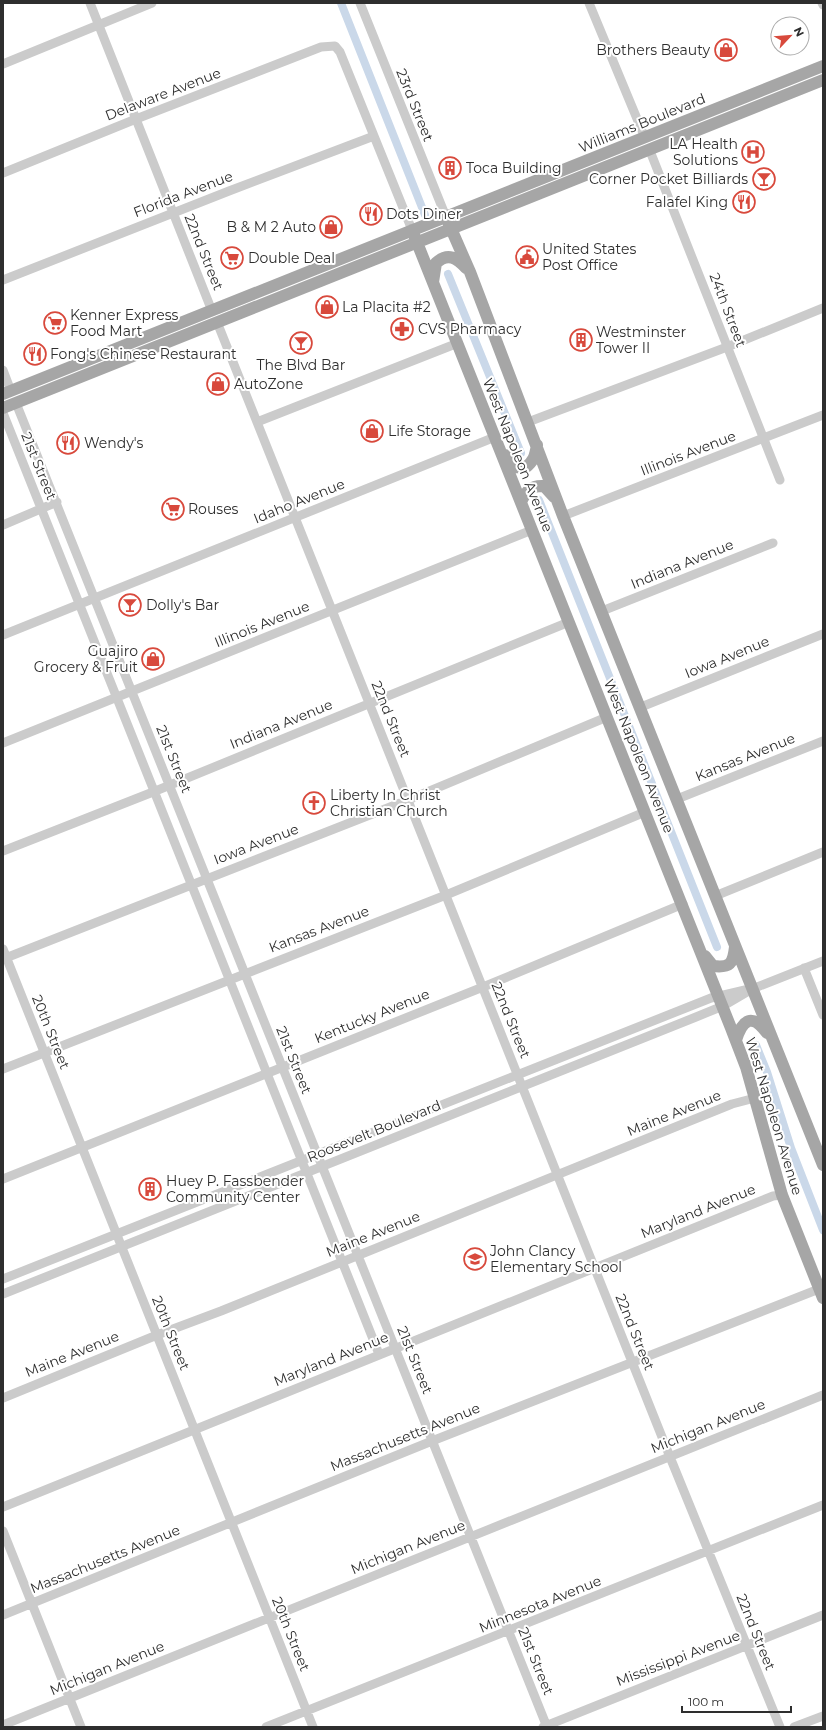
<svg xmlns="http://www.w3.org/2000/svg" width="826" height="1730" viewBox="0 0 826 1730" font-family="Montserrat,sans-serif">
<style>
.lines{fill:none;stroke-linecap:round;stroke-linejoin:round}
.canal{stroke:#cad8e9;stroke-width:8}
.minor{stroke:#cbcbcb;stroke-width:9}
.major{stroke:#a6a6a6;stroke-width:12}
.labels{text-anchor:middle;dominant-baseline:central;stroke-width:4;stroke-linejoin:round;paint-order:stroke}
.poi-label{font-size:14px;fill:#2e2e2e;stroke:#fff;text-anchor:start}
.street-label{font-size:14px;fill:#2e2e2e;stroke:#fff}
</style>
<rect width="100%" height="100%" fill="#fff"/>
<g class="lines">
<path class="canal" d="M341 3 425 215
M448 274 521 453
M539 500 717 947
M756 1045 767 1072 791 1148 823 1230"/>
<path class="minor" d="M90 3 212 311
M360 3 446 217
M589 3 645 138
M822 3 823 5
M3 64 152 3
M650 151 780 480
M3 173 136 119 321 47 335 46 340 52 412 230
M3 280 229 191 374 136
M217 322 670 1457 780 1727
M3 370 11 391
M16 403 547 1727
M3 413 379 1354
M257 422 458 343
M528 422 727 347 823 308
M563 516 823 415
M3 525 57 502
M602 611 773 543
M3 635 495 437
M641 707 823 634
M3 743 532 530
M677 799 823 741
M3 851 153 792 569 622
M715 896 823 852
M3 949 313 1727
M3 959 408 800 607 717
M804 968 823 1015
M3 1069 446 895 645 812
M3 1179 483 987 683 904
M3 1279 711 998 745 990
M3 1294 696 1017 723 1006 752 989 823 961
M3 1398 157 1335 221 1311 732 1104 755 1098
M3 1507 773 1196 782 1195
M3 1531 81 1727
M3 1615 432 1441 819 1289
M3 1725 823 1395
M266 1727 823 1505
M543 1727 823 1615
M794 1727 823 1716"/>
<path class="major" d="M446 217 470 272 563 516 823 1165
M412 230 731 1028 746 1067 782 1195 823 1298
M433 282 436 263C448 252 457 258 466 268
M3 394 823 66
M3 408 823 80
M505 455 516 467 525 468C534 461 535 456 537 445
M521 502C526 491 531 485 544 486L554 497
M705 956 713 966C730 968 733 964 735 947
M736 1040C743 1019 752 1013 767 1033"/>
</g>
<defs>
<g id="shop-ring" transform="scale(1.15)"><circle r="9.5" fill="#fff" stroke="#d8493c" stroke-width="1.5"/><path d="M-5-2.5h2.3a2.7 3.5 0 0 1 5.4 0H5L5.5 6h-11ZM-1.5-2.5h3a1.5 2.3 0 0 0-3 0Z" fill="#d8493c"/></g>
<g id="hospital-ring" transform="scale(1.15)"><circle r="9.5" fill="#fff" stroke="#d8493c" stroke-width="1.5"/><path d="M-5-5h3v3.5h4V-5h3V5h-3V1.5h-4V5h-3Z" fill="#d8493c"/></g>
<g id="building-ring" transform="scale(1.15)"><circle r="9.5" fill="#fff" stroke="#d8493c" stroke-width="1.5"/><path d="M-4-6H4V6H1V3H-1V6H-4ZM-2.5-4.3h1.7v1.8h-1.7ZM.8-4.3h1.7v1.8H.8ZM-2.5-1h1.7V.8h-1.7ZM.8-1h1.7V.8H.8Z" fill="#d8493c"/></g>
<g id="bar-ring" transform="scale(1.15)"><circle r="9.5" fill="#fff" stroke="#d8493c" stroke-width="1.5"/><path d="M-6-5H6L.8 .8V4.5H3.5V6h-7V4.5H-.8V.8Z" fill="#d8493c"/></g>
<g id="restaurant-ring" transform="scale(1.15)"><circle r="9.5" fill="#fff" stroke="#d8493c" stroke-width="1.5"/><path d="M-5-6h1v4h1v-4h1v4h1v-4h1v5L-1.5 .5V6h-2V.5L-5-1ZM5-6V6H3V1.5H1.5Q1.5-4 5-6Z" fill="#d8493c"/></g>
<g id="civic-ring" transform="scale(1.15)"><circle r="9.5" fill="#fff" stroke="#d8493c" stroke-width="1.5"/><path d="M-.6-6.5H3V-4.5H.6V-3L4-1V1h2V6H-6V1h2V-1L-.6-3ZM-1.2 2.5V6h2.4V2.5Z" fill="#d8493c"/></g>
<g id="supermarket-ring" transform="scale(1.15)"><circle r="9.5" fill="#fff" stroke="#d8493c" stroke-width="1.5"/><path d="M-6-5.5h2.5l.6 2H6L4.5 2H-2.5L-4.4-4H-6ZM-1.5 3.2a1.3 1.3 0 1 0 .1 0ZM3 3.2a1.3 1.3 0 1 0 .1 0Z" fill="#d8493c"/></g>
<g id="pharmacy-ring" transform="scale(1.15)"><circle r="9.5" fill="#fff" stroke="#d8493c" stroke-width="1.5"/><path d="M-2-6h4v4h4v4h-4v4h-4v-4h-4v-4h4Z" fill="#d8493c"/></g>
<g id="church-ring" transform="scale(1.15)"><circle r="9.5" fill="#fff" stroke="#d8493c" stroke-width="1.5"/><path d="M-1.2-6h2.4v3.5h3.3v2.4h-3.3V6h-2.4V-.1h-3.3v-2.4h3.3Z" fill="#d8493c"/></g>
<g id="school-ring" transform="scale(1.15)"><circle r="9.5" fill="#fff" stroke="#d8493c" stroke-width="1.5"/><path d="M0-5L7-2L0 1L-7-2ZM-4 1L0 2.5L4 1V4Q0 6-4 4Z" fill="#d8493c"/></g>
</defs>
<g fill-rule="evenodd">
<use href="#shop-ring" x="726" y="50"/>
<use href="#hospital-ring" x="753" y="152"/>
<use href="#building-ring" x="450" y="168"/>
<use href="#bar-ring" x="764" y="179"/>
<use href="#restaurant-ring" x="744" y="202"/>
<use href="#restaurant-ring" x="371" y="214"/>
<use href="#shop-ring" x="331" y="227"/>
<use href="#civic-ring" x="527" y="257"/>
<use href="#supermarket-ring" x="232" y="258"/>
<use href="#shop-ring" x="327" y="307"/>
<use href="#supermarket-ring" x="55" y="323"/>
<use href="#pharmacy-ring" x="402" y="329"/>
<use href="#building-ring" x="581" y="340"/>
<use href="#bar-ring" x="301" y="343"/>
<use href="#restaurant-ring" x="35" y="354"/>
<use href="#shop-ring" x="218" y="384"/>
<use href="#shop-ring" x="372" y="431"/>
<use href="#restaurant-ring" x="68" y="443"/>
<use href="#supermarket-ring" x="173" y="509"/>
<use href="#bar-ring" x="130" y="605"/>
<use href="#shop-ring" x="153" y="659"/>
<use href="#church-ring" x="314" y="803"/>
<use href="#building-ring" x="150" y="1189"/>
<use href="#school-ring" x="475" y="1259"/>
</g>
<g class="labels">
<g class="poi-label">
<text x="710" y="50" text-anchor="end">Brothers Beauty</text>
<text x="738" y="144" text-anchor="end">LA Health<tspan x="738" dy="16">Solutions</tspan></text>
<text x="466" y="168">Toca Building</text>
<text x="748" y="179" text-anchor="end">Corner Pocket Billiards</text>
<text x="728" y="202" text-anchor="end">Falafel King</text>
<text x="386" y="214">Dots Diner</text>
<text x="316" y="227" text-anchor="end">B &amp; M 2 Auto</text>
<text x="542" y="249">United States<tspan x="542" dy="16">Post Office</tspan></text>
<text x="248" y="258">Double Deal</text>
<text x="342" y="307">La Placita #2</text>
<text x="70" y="315">Kenner Express<tspan x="70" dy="16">Food Mart</tspan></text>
<text x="418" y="329">CVS Pharmacy</text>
<text x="596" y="332">Westminster<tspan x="596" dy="16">Tower II</tspan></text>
<text x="50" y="354">Fong's Chinese Restaurant</text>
<text x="301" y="365" text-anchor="middle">The Blvd Bar</text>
<text x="234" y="384">AutoZone</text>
<text x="388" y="431">Life Storage</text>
<text x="84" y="443">Wendy's</text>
<text x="188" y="509">Rouses</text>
<text x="146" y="605">Dolly's Bar</text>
<text x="138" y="651" text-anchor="end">Guajiro<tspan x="138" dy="16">Grocery &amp; Fruit</tspan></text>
<text x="330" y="795">Liberty In Christ<tspan x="330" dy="16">Christian Church</tspan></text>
<text x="166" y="1181">Huey P. Fassbender<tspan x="166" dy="16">Community Center</tspan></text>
<text x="490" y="1251">John Clancy<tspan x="490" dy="16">Elementary School</tspan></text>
</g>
<g class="street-label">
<text transform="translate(163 94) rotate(-21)">Delaware Avenue</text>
<text transform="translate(415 105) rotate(68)">23rd Street</text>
<text transform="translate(642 123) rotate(-22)">Williams Boulevard</text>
<text transform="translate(183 194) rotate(-21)">Florida Avenue</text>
<text transform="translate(204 252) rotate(68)">22nd Street</text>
<text transform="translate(728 310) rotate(69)">24th Street</text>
<text transform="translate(688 453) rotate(-21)">Illinois Avenue</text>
<text transform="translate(518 455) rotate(68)">West Napoleon Avenue</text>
<text transform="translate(39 466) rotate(68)">21st Street</text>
<text transform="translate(299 501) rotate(-22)">Idaho Avenue</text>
<text transform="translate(682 564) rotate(-22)">Indiana Avenue</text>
<text transform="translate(262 624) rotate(-22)">Illinois Avenue</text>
<text transform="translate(727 657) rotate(-22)">Iowa Avenue</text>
<text transform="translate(391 719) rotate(68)">22nd Street</text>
<text transform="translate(281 724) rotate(-22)">Indiana Avenue</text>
<text transform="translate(639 756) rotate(68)">West Napoleon Avenue</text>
<text transform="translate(745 757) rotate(-22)">Kansas Avenue</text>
<text transform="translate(174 759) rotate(68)">21st Street</text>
<text transform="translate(256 844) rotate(-21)">Iowa Avenue</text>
<text transform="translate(319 929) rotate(-21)">Kansas Avenue</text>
<text transform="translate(372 1016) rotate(-22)">Kentucky Avenue</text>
<text transform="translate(511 1020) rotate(68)">22nd Street</text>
<text transform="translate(51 1032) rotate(68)">20th Street</text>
<text transform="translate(294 1060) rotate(68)">21st Street</text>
<text transform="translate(674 1113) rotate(-22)">Maine Avenue</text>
<text transform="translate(774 1116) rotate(73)">West Napoleon Avenue</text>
<text transform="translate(374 1131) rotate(-22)">Roosevelt Boulevard</text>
<text transform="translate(698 1211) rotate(-22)">Maryland Avenue</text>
<text transform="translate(373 1234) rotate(-22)">Maine Avenue</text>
<text transform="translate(635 1332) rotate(68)">22nd Street</text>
<text transform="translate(171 1333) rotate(68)">20th Street</text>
<text transform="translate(72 1354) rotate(-22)">Maine Avenue</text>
<text transform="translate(331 1359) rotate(-22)">Maryland Avenue</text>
<text transform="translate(415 1360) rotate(68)">21st Street</text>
<text transform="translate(708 1426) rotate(-22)">Michigan Avenue</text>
<text transform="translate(405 1437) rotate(-22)">Massachusetts Avenue</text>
<text transform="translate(408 1547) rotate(-22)">Michigan Avenue</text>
<text transform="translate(105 1559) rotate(-22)">Massachusetts Avenue</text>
<text transform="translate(540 1604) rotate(-22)">Minnesota Avenue</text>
<text transform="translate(756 1632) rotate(68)">22nd Street</text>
<text transform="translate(291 1634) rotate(68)">20th Street</text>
<text transform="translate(678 1658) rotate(-21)">Mississippi Avenue</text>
<text transform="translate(536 1661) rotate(68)">21st Street</text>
<text transform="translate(107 1668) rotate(-22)">Michigan Avenue</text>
</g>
</g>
<rect width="826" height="1730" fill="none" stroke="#2e2e2e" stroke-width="8"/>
<g transform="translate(790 36) rotate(64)"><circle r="19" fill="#ffffff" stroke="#ababab"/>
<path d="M0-3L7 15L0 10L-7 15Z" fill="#d8493c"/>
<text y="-6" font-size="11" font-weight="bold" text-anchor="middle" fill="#2e2e2e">N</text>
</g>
<path d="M682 1706v6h109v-6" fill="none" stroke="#2e2e2e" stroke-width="2"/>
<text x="688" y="1706" font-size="12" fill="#2e2e2e" stroke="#ffffff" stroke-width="3" paint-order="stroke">100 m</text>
</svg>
